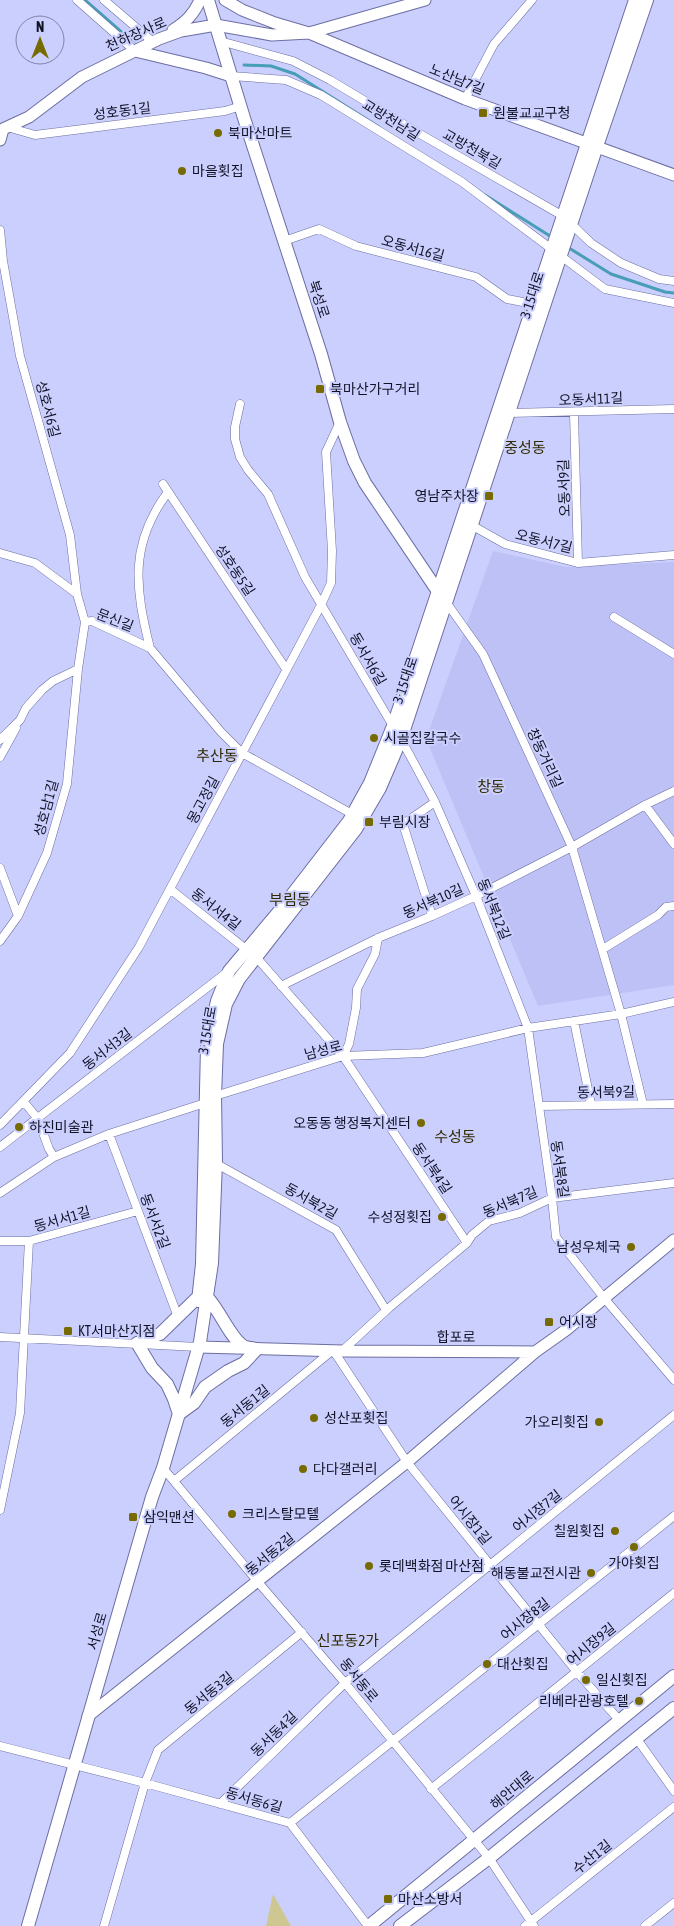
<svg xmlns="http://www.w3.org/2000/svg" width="674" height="1926" viewBox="0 0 674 1926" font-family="'Asap Condensed','Noto Sans KR',sans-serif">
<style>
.built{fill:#bec1f5}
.green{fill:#cfc791}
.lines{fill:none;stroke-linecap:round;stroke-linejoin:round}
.stream{stroke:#489db7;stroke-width:3}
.street-casing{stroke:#6c6ea2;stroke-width:9}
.secondary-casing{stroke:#6c6ea2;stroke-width:13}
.primary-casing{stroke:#6c6ea2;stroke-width:14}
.street{stroke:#fff;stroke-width:8}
.secondary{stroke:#fff;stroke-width:11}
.primary{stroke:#fff;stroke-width:12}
.poi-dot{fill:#766a01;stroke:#cbcffd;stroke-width:2}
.labels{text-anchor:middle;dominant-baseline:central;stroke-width:4;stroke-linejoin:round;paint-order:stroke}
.street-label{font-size:14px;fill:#121227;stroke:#cbcffd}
.poi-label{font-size:14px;fill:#121227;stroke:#cbcffd;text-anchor:start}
.neighbourhood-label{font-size:15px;fill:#302a00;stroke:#cbcffd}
</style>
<rect width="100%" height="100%" fill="#cbcffd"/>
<path class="built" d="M493 551 566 567 674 562V985L538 1006 426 739Z"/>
<path class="green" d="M273 1894 291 1926H266Z"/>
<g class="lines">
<path class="stream" d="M85 0 126 36 135 41
M244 65 271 66 295 74 379 127
M485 195 550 236
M569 248 611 274 665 292 674 293"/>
<g class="street-casing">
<path id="street" d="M77 0 135 51
M104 0 153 42
M220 41 293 61 330 80 420 134 563 216 591 243 621 263 659 279 674 281
M231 76 286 80 321 95 462 182 605 289 674 303
M465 99 494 44 532 0
M7 127 35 135 225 111 241 106
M0 230 3 261 20 356 70 535 77 594
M284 241 319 229 356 246 476 277 507 299 533 304
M240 404 235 427V439L240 457 248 470 268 494 305 577 393 726
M509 413 674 409
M574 413 578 563
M163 484 286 669
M473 526 505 544 578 563 674 555
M0 553 35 563 77 594 85 622 78 669 67 784 47 853 18 916 0 941
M446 602 483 654 572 847 621 1014 643 1104
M614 617 674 654
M85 622 92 621 150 648 221 732 242 753 352 814
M150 648C135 588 129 544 168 492
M401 739 435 802 476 896 528 1028 552 1198 556 1237 604 1298 674 1380
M0 740 20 720 26 708 42 690 53 681 78 669
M0 757 16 728
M645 805 674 844
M0 868 18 916
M170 889 256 957 343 1056 467 1243
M432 916 403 824 435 802
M603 949 658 915 666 907 674 906
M281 986 378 938 432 916 476 896 572 847 645 805 674 791
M574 1021 591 1104
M343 1056 349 1044 356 1008 357 989 375 954 378 938
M24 1102 38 1119 49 1149 54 1157
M539 1106 674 1104
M0 1125 70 1053 139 947 321 605 331 583 332 551 326 452 340 422
M109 1134 178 1317
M0 1147 226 973
M215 1163 336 1230 386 1310
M0 1193 54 1157 109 1134 205 1103 215 1096 343 1056 423 1053 528 1028 621 1014 674 1002
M0 1241H29L138 1211
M0 1337 198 1347
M342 1351 390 1307 467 1243 472 1235 489 1221 520 1213 552 1198 674 1183
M163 1468 258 1582 345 1683 489 1858 534 1926
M174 1481 333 1350 407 1462 577 1672 619 1720
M0 1510 20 1413 29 1241
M637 1739 674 1791
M0 1746 145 1783 290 1823 368 1926
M431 1789 674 1593
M220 1804 345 1683 674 1415
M290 1823 674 1516
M104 1926 145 1783 158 1750 302 1632
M525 1926 674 1807
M645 1926 674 1903"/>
</g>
<g class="secondary-casing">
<path id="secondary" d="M225 0 242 10 275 23 309 33 465 99 674 175
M173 30C186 22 194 14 200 0
M135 51 206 68 231 76
M0 140 3 129 29 117 82 77 159 39 181 31 216 25 272 35 309 33 425 0
M198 1347 342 1351 535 1352 566 1330 674 1240
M88 1716 407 1462 535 1352"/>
</g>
<g class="primary-casing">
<path id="primary" d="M208 0 244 118 321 354 340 422 354 461 365 483 437 590
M199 1296 160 1334 137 1343 152 1368 167 1384 174 1399 179 1414 194 1403 205 1387 228 1371 244 1363 257 1349C253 1348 245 1348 242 1345 230 1337 219 1309 207 1297
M198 1301 202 1264 207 1047 217 1001 229 971 281 909 349 821 370 783 393 726 635 0
M28 1926 152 1497 163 1468 200 1342 212 1263 216 1162 215 1096 217 1044 226 1004 239 979 356 829 380 788 401 739 597 146 647 0
M369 1926 674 1676
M400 1926 489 1858 674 1708"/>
</g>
<use href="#street" class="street"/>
<use href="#secondary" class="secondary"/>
<use href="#primary" class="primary"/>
</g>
<g class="poi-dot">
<rect x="478" y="108" width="10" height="10" rx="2.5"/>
<circle cx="218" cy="133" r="5"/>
<circle cx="182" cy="171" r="5"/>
<rect x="315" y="384" width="10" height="10" rx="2.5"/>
<rect x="484" y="491" width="10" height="10" rx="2.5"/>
<circle cx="374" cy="738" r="5"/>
<rect x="364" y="817" width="10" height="10" rx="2.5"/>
<circle cx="421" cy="1123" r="5"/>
<circle cx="19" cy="1127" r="5"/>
<circle cx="442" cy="1217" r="5"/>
<circle cx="631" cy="1247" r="5"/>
<rect x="544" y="1317" width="10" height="10" rx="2.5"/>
<rect x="63" y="1326" width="10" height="10" rx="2.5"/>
<circle cx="314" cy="1418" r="5"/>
<circle cx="599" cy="1422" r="5"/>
<circle cx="303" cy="1469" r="5"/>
<circle cx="232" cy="1514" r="5"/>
<rect x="128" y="1512" width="10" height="10" rx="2.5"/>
<circle cx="615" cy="1531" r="5"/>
<circle cx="634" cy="1547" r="5"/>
<circle cx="369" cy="1566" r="5"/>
<circle cx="591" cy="1573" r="5"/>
<circle cx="487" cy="1664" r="5"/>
<circle cx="586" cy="1680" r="5"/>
<circle cx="639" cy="1701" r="5"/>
<rect x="383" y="1894" width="10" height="10" rx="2.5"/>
</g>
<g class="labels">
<g class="street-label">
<text transform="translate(136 34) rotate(-24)">천하장사로</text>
<text transform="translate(457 79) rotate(22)">노산남7길</text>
<text transform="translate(122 111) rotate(-7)">성호동1길</text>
<text transform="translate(391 120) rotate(32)">교방천남길</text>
<text transform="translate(472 149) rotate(30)">교방천북길</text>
<text transform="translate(413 248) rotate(15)">오동서16길</text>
<text transform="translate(532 295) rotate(-72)">3·15대로</text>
<text transform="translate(319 299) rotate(72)">북성로</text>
<text transform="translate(591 399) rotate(-2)">오동서11길</text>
<text transform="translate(48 409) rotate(75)">성호서6길</text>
<text transform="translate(564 488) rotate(-92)">오동서9길</text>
<text transform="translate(544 541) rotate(14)">오동서7길</text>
<text transform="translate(235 570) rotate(56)">성호동5길</text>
<text transform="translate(115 620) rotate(21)">문신길</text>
<text transform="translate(368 659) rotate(60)">동서서6길</text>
<text transform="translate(405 680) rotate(-71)">3·15대로</text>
<text transform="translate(545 758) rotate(65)">창동거리길</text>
<text transform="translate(203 800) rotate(-62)">몽고정길</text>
<text transform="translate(46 808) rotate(-75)">성호남1길</text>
<text transform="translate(433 901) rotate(-24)">동서북10길</text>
<text transform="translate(216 909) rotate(38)">동서서4길</text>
<text transform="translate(494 909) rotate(68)">동서북12길</text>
<text transform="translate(207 1030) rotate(-80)">3·15대로</text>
<text transform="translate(107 1049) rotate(-38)">동서서3길</text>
<text transform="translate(323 1050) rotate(-15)">남성로</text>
<text transform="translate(606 1092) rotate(-1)">동서북9길</text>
<text transform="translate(432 1168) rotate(56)">동서북4길</text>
<text transform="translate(560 1169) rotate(82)">동서북8길</text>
<text transform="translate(311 1201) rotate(29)">동서북2길</text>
<text transform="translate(510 1202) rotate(-23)">동서북7길</text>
<text transform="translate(62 1219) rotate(-16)">동서서1길</text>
<text transform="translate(155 1221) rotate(69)">동서서2길</text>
<text x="456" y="1337">합포로</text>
<text transform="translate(245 1406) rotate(-39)">동서동1길</text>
<text transform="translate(537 1511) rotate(-39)">어시장7길</text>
<text transform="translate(470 1520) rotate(51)">어시장1길</text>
<text transform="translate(270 1554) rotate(-39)">동서동2길</text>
<text transform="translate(525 1619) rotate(-39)">어시장8길</text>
<text transform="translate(97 1631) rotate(-74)">서성로</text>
<text transform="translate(591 1644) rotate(-39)">어시장9길</text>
<text transform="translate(359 1680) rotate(51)">동서동로</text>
<text transform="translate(209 1693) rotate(-39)">동서동3길</text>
<text transform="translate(274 1734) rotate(-44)">동서동4길</text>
<text transform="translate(512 1790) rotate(-40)">해안대로</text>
<text transform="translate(254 1800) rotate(16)">동서동6길</text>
<text transform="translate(592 1857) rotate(-39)">수산1길</text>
</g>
<g class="poi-label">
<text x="493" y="113">원불교교구청</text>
<text x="228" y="133">북마산마트</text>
<text x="192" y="171">마을횟집</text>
<text x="330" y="389">북마산가구거리</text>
<text x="479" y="496" text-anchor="end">영남주차장</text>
<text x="384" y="738">시골집칼국수</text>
<text x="379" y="822">부림시장</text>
<text x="411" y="1123" text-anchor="end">오동동 행정복지센터</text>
<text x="29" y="1127">하진미술관</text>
<text x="432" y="1217" text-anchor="end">수성정횟집</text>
<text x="621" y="1247" text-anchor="end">남성우체국</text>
<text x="559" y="1322">어시장</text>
<text x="78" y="1331">KT서마산지점</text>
<text x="324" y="1418">성산포횟집</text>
<text x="589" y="1422" text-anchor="end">가오리횟집</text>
<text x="313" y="1469">다다갤러리</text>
<text x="242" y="1514">크리스탈모텔</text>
<text x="143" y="1517">삼익맨션</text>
<text x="605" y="1531" text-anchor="end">칠원횟집</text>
<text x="634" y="1563" text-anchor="middle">가야횟집</text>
<text x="379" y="1566">롯데백화점 마산점</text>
<text x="581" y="1573" text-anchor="end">해동불교전시관</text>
<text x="497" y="1664">대산횟집</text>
<text x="596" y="1680">일신횟집</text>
<text x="629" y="1701" text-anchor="end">리베라관광호텔</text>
<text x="398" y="1899">마산소방서</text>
</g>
<g class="neighbourhood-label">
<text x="525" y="447">중성동</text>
<text x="217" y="755">추산동</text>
<text x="491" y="786">창동</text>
<text x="290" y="899">부림동</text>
<text x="455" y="1136">수성동</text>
<text x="348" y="1640">신포동2가</text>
</g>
</g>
<g transform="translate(40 40)"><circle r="24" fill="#cbcffd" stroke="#8183a7"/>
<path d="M0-4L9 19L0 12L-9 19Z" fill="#766a01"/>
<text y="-8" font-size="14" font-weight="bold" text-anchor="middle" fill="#121227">N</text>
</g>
</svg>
